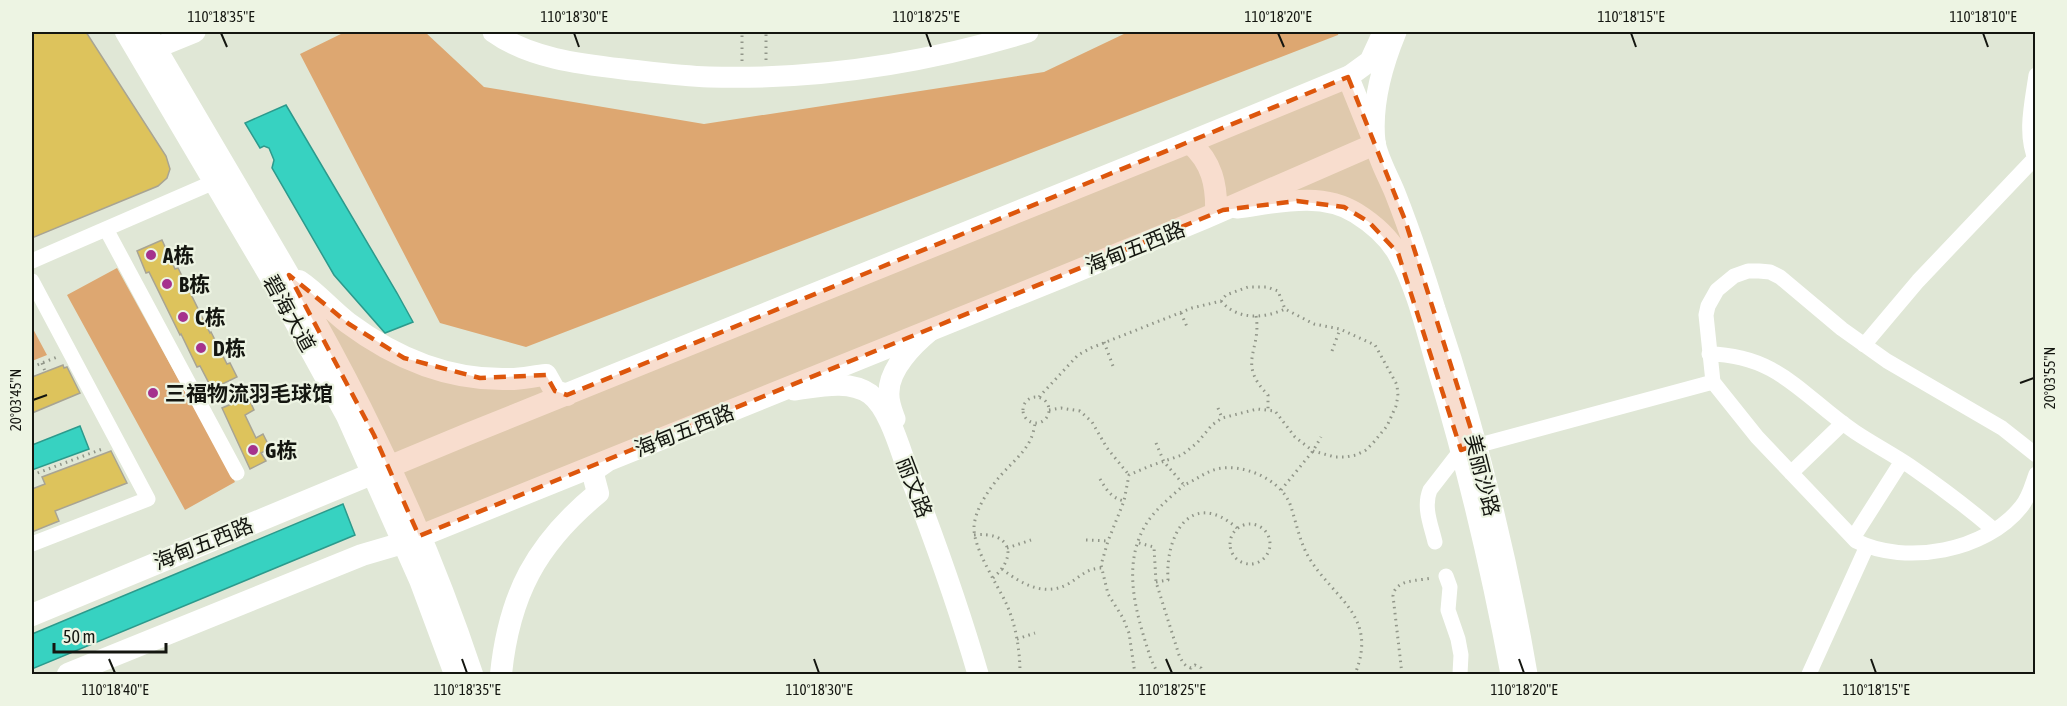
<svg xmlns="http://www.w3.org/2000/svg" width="2067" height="706" viewBox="0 0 2067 706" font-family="'Asap Condensed','Noto Sans SC',sans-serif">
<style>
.green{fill:#dda771}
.water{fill:#37d2c1;stroke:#2c9a8c;stroke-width:1.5}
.building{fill:#ddc35c;stroke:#a8a493;stroke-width:1.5}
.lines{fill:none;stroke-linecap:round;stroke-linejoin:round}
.path{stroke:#919689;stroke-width:3;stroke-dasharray:1.5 4.5;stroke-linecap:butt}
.street{stroke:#fff;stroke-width:15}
.secondary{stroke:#fff;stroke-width:21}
.primary{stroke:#fff;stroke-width:22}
.marked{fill:#dd560c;fill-opacity:0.2;stroke:#dd560c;stroke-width:4.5;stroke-dasharray:12 8;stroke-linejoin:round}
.ticks{fill:none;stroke:#141610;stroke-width:2}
.poi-dot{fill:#a5328d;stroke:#edf4e3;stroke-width:2}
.labels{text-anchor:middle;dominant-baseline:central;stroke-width:4.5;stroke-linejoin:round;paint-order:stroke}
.street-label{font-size:21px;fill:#141610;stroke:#edf4e3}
.poi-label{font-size:21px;font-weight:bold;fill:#141610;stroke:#edf4e3;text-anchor:start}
.neatline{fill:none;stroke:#141610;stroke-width:2}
.ticks-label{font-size:15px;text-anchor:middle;fill:#141610}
</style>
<rect width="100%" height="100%" fill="#e0e7d6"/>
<path class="green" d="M345 32H425L484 87 704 124 1044 72 1128 32H1339L1338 35 526 347 440 323 300 54Z
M117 268 235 482 185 510 67 295Z
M32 327 47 355 32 361Z"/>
<path class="water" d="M286 105 397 293 413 322 385 333 334 275 272 168 274 160 269 148 264 146 260 148 245 123Z
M80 426 89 449 32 470V445Z
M343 504 355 535 32 669V634Z"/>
<path class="building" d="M32 32H86L166 156 170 169 167 178 158 186 32 238Z
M162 240 175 269 178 268 210 333 211 332 227 364 230 363 237 377 212 389 200 366 197 367 181 334 180 335 149 272 146 273 137 251Z
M63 365 64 368 67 367 80 393 32 413V377Z
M248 397 254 410 245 415 256 438 263 434 270 448 261 453 266 461 250 469 222 408Z
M111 451 127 483 55 511 59 521 32 532V489L45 484 42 477Z"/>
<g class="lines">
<path class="path" d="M766 60V32
M742 61V32
M1221 301C1237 320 1263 319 1285 309
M1181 313 1188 329
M1256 316C1262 351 1236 362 1268 395V409
M1104 342 1113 366
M1332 351 1340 329
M42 363 46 374
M32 367 57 357
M1039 397 1078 355 1091 348 1192 308 1221 301 1226 295 1248 287H1267L1278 291 1285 309 1314 324 1340 329 1375 345 1397 385 1398 396 1396 406 1387 426 1373 443 1366 450 1356 455 1346 457H1335L1313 451 1295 437 1275 411 1257 409 1222 418 1212 425 1197 443 1182 455 1150 466 1129 475 1124 501 1108 541 1101 565 1108 594 1123 618 1129 633 1135 674
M1023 410a13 13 0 1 1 26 0a13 13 0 1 1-26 0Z
M1218 408 1222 418
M1049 410 1061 408 1080 411 1092 422 1107 448 1129 475
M1156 443 1164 462 1184 485C1196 480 1205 472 1217 469 1243 463 1280 479 1290 504 1296 521 1299 540 1308 556 1333 599 1379 615 1355 674
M32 475 105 448
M1100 479C1106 489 1111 498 1124 501
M1281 490 1313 451 1321 437
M1230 544a20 20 0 1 1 40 0a20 20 0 1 1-40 0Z
M974 535C1010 531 1019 555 993 578
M1086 540 1108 541
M1139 543 1154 547 1156 582 1179 655C1182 661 1184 666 1191 668L1195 665 1201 668 1202 674
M1007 548 1031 540
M1002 569C1021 584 1045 597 1068 584 1080 577 1087 568 1102 568
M1156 582 1168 580C1165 535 1191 488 1237 528
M1017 639 1035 633
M1020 674C1020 650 1016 625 1006 603 997 584 973 548 974 527 975 509 989 489 1001 475 1016 458 1033 447 1035 422
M1158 674C1155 667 1151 661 1149 653 1135 610 1121 562 1148 521 1158 507 1172 496 1184 485
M1189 674 1191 668
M1402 674 1393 596C1395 579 1418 581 1432 578"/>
<path class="street" d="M2036 75C2032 103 2024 134 2036 161
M106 229 237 473
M32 261 214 182
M32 281 148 499 32 544
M1864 345 1918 281 2034 159
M1709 354C1779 355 1803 397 1855 432 1873 444 1892 454 1910 466 1939 486 1967 507 1994 530
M2036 455 2002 428 1887 361 1842 329 1780 277 1770 272 1759 271H1748L1734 276 1717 290 1708 306 1706 315 1713 382 1757 437 1856 541C1906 566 1986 551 2021 507 2029 498 2032 485 2036 474
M1791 473 1843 423
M1853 538 1902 461
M1435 542C1431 525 1423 507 1430 490L1461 450 1713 382
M1446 576 1450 587 1448 610 1458 639 1461 655 1460 674
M1809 674 1867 546"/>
<path class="secondary" d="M493 32C529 58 579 64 623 69 651 72 680 76 709 77 817 80 926 63 1028 32
M1396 32C1382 66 1371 105 1375 142 1377 157 1389 178 1395 193 1410 231 1423 270 1435 309 1475 428 1506 551 1527 674
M141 54 195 32
M1348 77 1370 61 1382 35
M1237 208C1276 203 1321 191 1356 213 1372 223 1389 238 1398 254 1417 288 1427 333 1438 370 1468 470 1492 572 1511 674
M794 390C818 387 849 379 870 394 889 408 900 449 908 471 934 538 958 605 978 674
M895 419C892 411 888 402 889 392 889 369 913 345 930 331"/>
<path class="primary" d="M126 32 273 281 347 416 420 580 455 674
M146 32C180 89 213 147 247 204 292 280 336 355 374 435 412 512 445 593 472 674
M1190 143C1212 162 1217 185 1216 213
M299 281C317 293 331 310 348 323 395 358 450 381 510 379 522 379 534 376 546 375L555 391 567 395
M32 615 468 434 1178 147 1348 77 1375 144 1205 218 1062 277 403 543 362 555 68 674
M501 674C509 595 536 544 598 493L593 474 597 468 607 461"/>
</g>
<path class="marked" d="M1348 77 1405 220 1476 445 1461 450 1398 253 1369 222 1344 207 1297 201 1223 210 419 536 374 435 289 275 349 324 404 358 480 378 546 375 555 391 567 395Z"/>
<path class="ticks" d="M221 33 227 47M574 33 579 47M926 33 931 47M1278 33 1284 47M1631 33 1636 47M1983 33 1988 47M2020 383 2034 378M33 400 47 395M109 659 115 673M462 659 467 673M814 659 819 673M1166 659 1172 673M1519 659 1524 673M1871 659 1876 673"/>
<g class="poi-dot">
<circle cx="151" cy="255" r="6"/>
<circle cx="167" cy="284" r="6"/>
<circle cx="183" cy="317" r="6"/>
<circle cx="201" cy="348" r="6"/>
<circle cx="153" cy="393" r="6"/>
<circle cx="253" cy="450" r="6"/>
</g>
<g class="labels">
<g class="street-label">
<text transform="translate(1135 247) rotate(-22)">海甸五西路</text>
<text transform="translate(290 313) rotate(61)">碧海大道</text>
<text transform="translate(684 430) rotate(-22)">海甸五西路</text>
<text transform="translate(1483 475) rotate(76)">美丽沙路</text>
<text transform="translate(915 487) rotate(69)">丽文路</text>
<text transform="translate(203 543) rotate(-22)">海甸五西路</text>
</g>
<g class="poi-label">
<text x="163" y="255">A栋</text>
<text x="179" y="284">B栋</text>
<text x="195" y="317">C栋</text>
<text x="213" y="348">D栋</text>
<text x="165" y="393">三福物流羽毛球馆</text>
<text x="265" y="450">G栋</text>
</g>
</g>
<rect width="2067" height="706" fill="none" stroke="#edf4e3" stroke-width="66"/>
<path d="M54 643v9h112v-9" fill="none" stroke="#141610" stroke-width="3"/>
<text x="63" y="643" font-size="18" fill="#141610" stroke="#edf4e3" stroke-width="4.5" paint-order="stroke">50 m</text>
<rect x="33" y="33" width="2001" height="640" class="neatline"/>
<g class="ticks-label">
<text x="221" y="22">110°18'35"E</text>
<text x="574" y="22">110°18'30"E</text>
<text x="926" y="22">110°18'25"E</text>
<text x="1278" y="22">110°18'20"E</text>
<text x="1631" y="22">110°18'15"E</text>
<text x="1983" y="22">110°18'10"E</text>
<text transform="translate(2050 378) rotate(-90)" y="5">20°03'55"N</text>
<text transform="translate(16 400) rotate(-90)" y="5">20°03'45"N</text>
<text x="115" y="695">110°18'40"E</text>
<text x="467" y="695">110°18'35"E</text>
<text x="819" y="695">110°18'30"E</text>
<text x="1172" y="695">110°18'25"E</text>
<text x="1524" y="695">110°18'20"E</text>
<text x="1876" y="695">110°18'15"E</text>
</g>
</svg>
